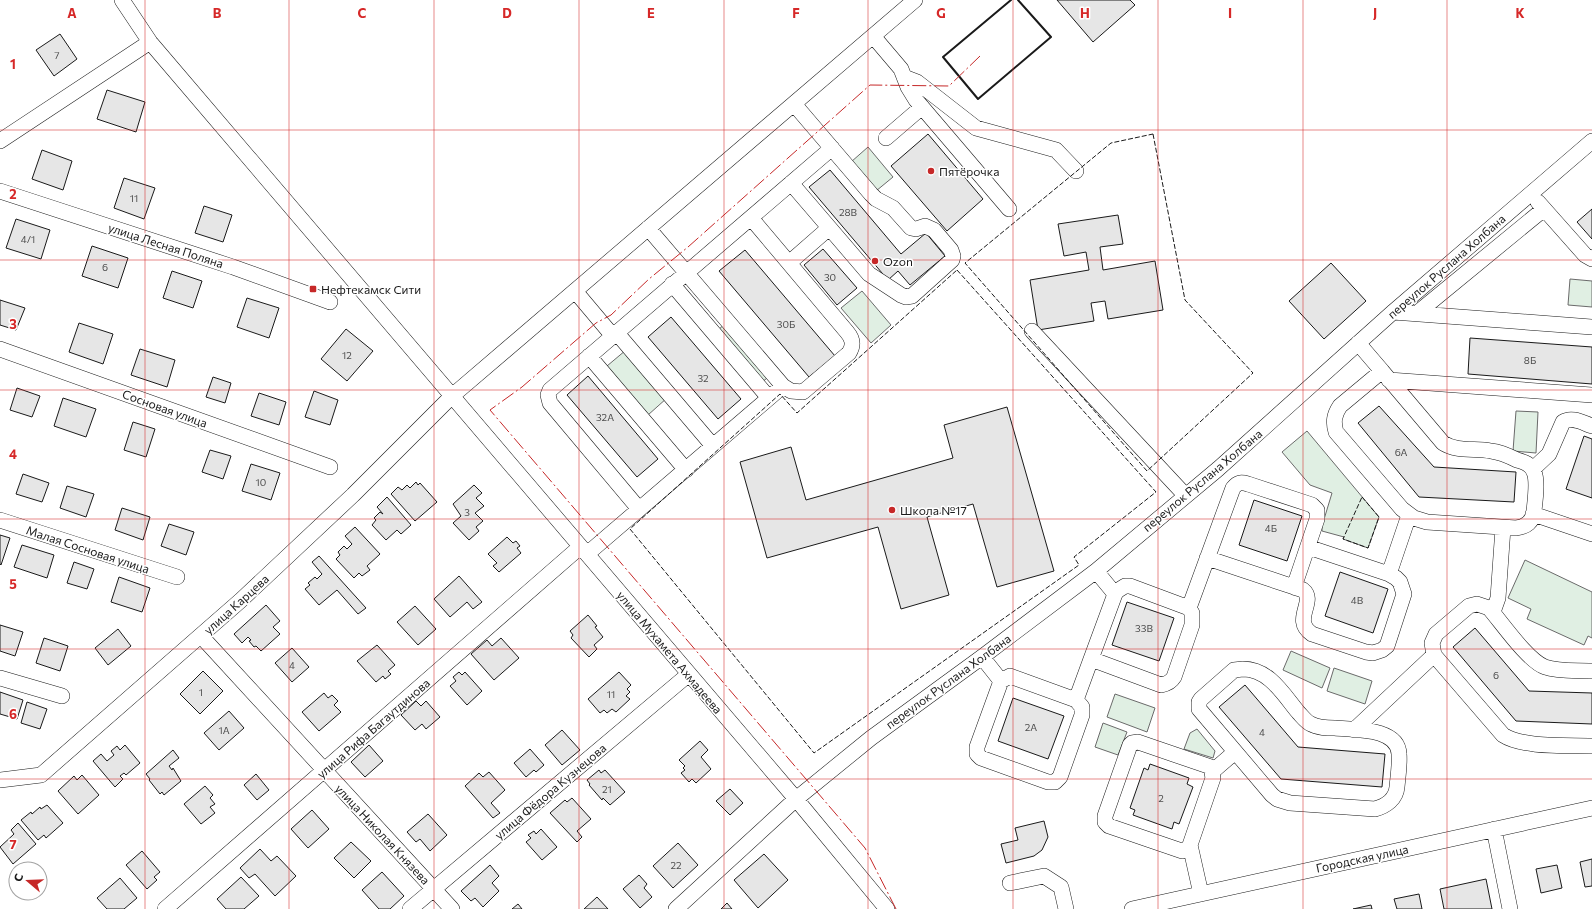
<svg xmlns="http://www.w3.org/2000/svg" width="1592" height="909" viewBox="0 0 1592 909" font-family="Commissioner,sans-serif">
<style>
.green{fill:#e0efe3;stroke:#6a6a6a}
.building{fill:#e6e6e6;stroke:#1a1a1a}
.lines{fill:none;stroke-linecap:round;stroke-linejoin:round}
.minor-casing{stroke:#1a1a1a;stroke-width:16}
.minor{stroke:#fff;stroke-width:15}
.fence{stroke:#1a1a1a;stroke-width:1;stroke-dasharray:5 2;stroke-linecap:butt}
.wall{stroke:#1a1a1a;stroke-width:2}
.power{stroke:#c62828;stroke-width:1;stroke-dasharray:14 3 2 3;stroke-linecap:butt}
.grid{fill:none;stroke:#d62828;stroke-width:1;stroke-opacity:0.55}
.poi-dot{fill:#c62828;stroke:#fff;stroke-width:1.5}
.labels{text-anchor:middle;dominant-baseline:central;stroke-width:3;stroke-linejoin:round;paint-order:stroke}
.number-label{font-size:10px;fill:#4d4d4d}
.poi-label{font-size:12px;fill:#1a1a1a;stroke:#fff;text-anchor:start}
.street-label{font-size:12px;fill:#1a1a1a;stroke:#fff}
.grid-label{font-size:13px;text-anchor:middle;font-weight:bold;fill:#d62828;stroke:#fff;stroke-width:3;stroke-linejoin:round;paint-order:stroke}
</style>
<rect width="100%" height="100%" fill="#fff"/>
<path class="green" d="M868 147 893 177 876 191 851 162Z
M1570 279 1592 281V307L1568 305Z
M862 291 891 325 871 343 841 308Z
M726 323 771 375 762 382 718 330Z
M626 350 667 398 648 415 607 366Z
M1516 411 1538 412 1536 453 1513 451Z
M1307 431 1379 517 1368 548 1343 539 1344 537 1322 531V526L1332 493 1310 485 1282 452Z
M1525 560 1592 592V638L1588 636 1584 645 1527 619 1531 609 1508 598Z
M1291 651 1330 668 1322 688 1283 670Z
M1334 668 1372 681 1365 704 1327 691Z
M1115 694 1155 708 1147 732 1107 717Z
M1103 723 1127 732 1118 755 1095 747Z
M1197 729 1215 751 1213 758 1184 749 1190 733Z"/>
<path class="building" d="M1057 0H1130L1135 5 1093 42Z
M60 34 77 59 54 76 36 50Z
M107 90 145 102 136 132 97 119Z
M928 134 983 199 947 231 891 166Z
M42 150 72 161 63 190 32 179Z
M830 170 901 254 926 233 945 256 910 285 898 271 888 280 809 187Z
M124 178 155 188 144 219 114 208Z
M204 206 232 215 223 242 195 233Z
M1592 209V239L1577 222Z
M1118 215 1123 244 1100 247 1103 270 1155 261 1163 310 1108 319 1105 301 1091 303 1094 321 1038 330 1030 280 1089 270 1086 252 1064 256 1058 224Z
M16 219 50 230 41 259 6 248Z
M92 246 128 258 118 288 82 276Z
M823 249 857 288 837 305 804 265Z
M745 250 835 356 809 377 719 271Z
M1331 263 1366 301 1324 339 1289 301Z
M172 271 202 281 193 308 163 298Z
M247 298 279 308 269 338 237 327Z
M0 300 25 308 16 330 0 325Z
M671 317 741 399 718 419 648 337Z
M79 323 113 334 103 364 69 352Z
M346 329 373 351 347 381 321 359Z
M1470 338 1592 347V384L1468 374Z
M140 349 175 360 167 387 131 375Z
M588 376 658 459 637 477 567 395Z
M213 377 231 383 225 403 206 397Z
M17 388 40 396 32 417 10 410Z
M314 391 338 400 330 425 305 417Z
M259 393 286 402 279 425 251 416Z
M63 398 96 409 86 437 54 426Z
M1379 406 1434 467 1516 472 1514 502 1419 497 1358 423Z
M1007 407 1054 571 997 587 973 504 927 517 949 595 901 609 878 527 767 558 740 462 791 447 806 500 953 458 944 425Z
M133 422 155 429 146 457 124 450Z
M1584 436 1592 439V498L1566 489Z
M210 450 231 456 223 479 202 472Z
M251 464 280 473 271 500 242 491Z
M23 474 49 483 42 502 16 494Z
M416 482 418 485 420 483 437 502 415 521 391 494 398 487 402 490 407 485 410 488Z
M474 485 482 493 476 498 484 506 475 513 483 521 476 527 479 531 469 540 453 523 461 516 453 504Z
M67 486 94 494 86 517 60 508Z
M387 497 411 525 401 534 397 530 386 540 372 525 376 520 374 518 380 512 383 514 377 507Z
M1254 500 1302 516 1287 561 1239 545Z
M122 508 150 517 143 540 115 530Z
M169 524 194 532 186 555 161 546Z
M355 527 380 554 367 566 370 570 362 576 359 573 354 578 336 559 340 555 338 552 344 546 347 549 352 544 345 536Z
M0 535 10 538 1 565 0 564Z
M507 537 513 543 516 541 520 546 517 548 521 553 499 572 493 566 497 563 488 554Z
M22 545 54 555 47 578 14 567Z
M319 556 366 608 358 614 337 590 319 605 305 589 310 585 308 583 315 577 317 579 322 574 312 562Z
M74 562 94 569 87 589 67 583Z
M1340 572 1388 589 1373 633 1325 616Z
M459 576 482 602 473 609 467 602 450 617 434 599Z
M119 577 150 588 142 612 111 602Z
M1127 602 1174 618 1159 661 1112 645Z
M266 605 280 621 273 627 280 634 261 651 256 646 254 647 249 641 251 640 248 637 242 643 234 634Z
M415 606 436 629 418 645 397 622Z
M588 615 597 626 595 627 603 637 594 645 597 649 589 657 571 638 573 635 570 631Z
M0 625 23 632 15 656 0 651Z
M1475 628 1529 691 1592 693V724L1516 721 1453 647Z
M118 629 131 646 108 665 95 648Z
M44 638 68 646 60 671 36 663Z
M501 638 519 658 494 680 471 654 487 640 492 646Z
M377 645 395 665 388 671 391 674 385 679 383 676 376 682 357 661Z
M292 648 309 667 292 682 275 663Z
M203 671 223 691 200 714 180 694Z
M459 672 462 675 465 672 482 691 467 705 450 686 456 681 453 677Z
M619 672 631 685 627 689 630 692 626 696 630 699 616 712 612 709 607 713 604 710 600 713 588 699Z
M1245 685 1298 747 1385 754 1382 787 1281 779 1219 707Z
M0 692 23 700 17 719 0 714Z
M324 693 328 698 332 695 338 701 334 705 341 712 319 731 302 712Z
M1013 698 1064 716 1048 759 998 741Z
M416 701 421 706 426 701 440 717 426 729 422 724 415 730 401 715Z
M27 702 47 709 40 729 21 723Z
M229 711 244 728 219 750 204 733Z
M562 730 580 750 562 765 545 745Z
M700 741 708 750 701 757 711 769 696 783 692 779 689 782 681 773 685 770 683 768 685 766 679 760Z
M125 745 140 763 126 775 124 773 120 776 123 779 115 787 93 761 101 754 107 761 114 755 111 751 117 746 120 750Z
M369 745 383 761 365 777 351 762Z
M530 749 544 765 536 772 534 770 526 777 514 763Z
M173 750 179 758 169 766 172 770 173 768 181 781 164 795 162 792 160 794 149 780 150 779 146 774Z
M1150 764 1189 778 1187 784 1193 787 1179 824 1174 822 1172 829 1133 815 1135 810 1130 808 1144 768 1148 770Z
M599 770 601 773 605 770 625 792 610 805 603 798 602 800 589 785 590 784 587 780Z
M489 772 505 790 491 803 500 813 493 818 465 786 479 773 483 777Z
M256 774 269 790 257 800 244 785Z
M82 775 99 795 78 814 58 791 74 776 77 780Z
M205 786 213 795 210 798 215 804 210 807 215 813 201 824 184 804Z
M730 789 743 803 730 815 716 801Z
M572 798 591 819 577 831 582 837 577 842 550 813 565 800 567 802Z
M47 805 63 823 46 838 44 835 38 840 21 820 31 812 32 814 40 807 41 809Z
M312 810 329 829 308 848 291 829Z
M428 814 447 835 430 851 420 839 416 842 407 832Z
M1044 821 1048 837 1042 850 1034 856 1006 863 1001 844 1018 840 1015 828Z
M18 823 36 844 13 864 0 847 14 834 11 830Z
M541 829 557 847 542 860 526 842 531 838 528 835 534 831 536 834Z
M351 842 371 861 354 878 334 858Z
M678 843 698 865 673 888 653 866Z
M260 849 271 861 277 856 296 876 275 896 255 874 249 878 240 868Z
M142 851 160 872 154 877 157 880 147 889 126 865Z
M764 854 788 880 758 908 734 880Z
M1592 859V886L1585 887 1580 862Z
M490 865 499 876 492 883 499 891 483 907 475 898 471 901 461 891Z
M1557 865 1562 888 1541 893 1536 869Z
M382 872 404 896 390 909H379L362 890Z
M639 875 647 884 644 888 652 897 640 908 623 889Z
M241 877 259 896 244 909H226L217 899Z
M120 878 137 898 124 909H107L97 898Z
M1486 879 1492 909H1444L1440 889Z
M1419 894 1422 909H1397L1394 899Z
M597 897 608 909H584Z
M727 903 732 909H721Z
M518 904 522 909H512Z
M1371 905 1372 909H1353Z"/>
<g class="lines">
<g class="minor-casing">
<path id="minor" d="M122 0 150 42 796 799 887 909
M873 36 901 69 908 87 916 100 1009 209
M904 77 917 82 976 128 1056 150 1076 171
M886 138 922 107
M0 141 150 42
M791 183 869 274 901 295 906 297 912 296 952 260 953 256 951 250 934 230 925 226 916 229 911 228 893 208 876 199 871 194 794 104
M0 191 233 267 330 302
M1538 202 1585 255 1592 259
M648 228 783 386 791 391 803 392 849 353C854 345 853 339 847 332L751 218
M789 263 829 228
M672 284 769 398
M575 291 612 335
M1393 312 1592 327
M1416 314 1544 209
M1032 331 1185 495
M616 332 713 446
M1358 343 1382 371
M0 349 330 467
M589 356 686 470
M1382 371 1443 443C1457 452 1475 448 1491 451 1500 452 1509 456 1517 460 1524 462 1531 464 1534 472 1538 481 1535 501 1534 511 1533 522 1526 527 1516 528L1427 522 1414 518 1402 509 1336 432C1333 422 1334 415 1340 406Z
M1389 380 1592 395
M1533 469 1549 454 1563 422C1572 416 1583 423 1592 426
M639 509 550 403 548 395 550 390 832 148
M1533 514 1592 534
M0 520 177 577
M587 554 783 386
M1096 571 1115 594
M1389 574 1409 515
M1125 586H1130L1189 608 1192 613V625L1174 677C1171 682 1167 684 1161 685L1091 659 1115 594 1117 591Z
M1294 587C1296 588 1301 589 1303 590 1317 601 1291 620 1312 634L1366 652 1373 653 1382 650 1387 646 1404 594 1400 582 1396 578 1389 574 1308 547
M1189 608 1233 488C1238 482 1241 482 1248 484L1312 505 1317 510V519L1294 587 1207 558
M1493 612 1498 598 1503 528
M201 636 452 909
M982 657 1001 681
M1243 669C1269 669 1283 694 1298 712 1302 716 1306 722 1311 724 1318 728 1327 728 1335 728 1353 730 1398 727 1399 754 1400 764 1398 776 1397 787 1396 799 1386 806 1375 809L1290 803 1277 799 1272 795 1199 709V702L1201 699 1234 670Z
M1592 671C1577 670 1559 672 1545 667 1528 661 1502 623 1489 608L1477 604 1469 606 1436 634 1432 643 1434 655 1503 735C1523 748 1567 745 1592 746
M1010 676 1076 700 1082 707V715L1060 777 1055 782H1048L981 758 977 754V747L1001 681Z
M0 678 62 696
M1076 700 1091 659
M1354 730 1434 655
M1138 742 1211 767 1213 778 1190 845 1187 849 1182 851 1109 826 1105 822V816L1130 745 1132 743Z
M1213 771 1235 752
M0 780 41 775 240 601 353 495 452 396 915 0
M1494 829 1510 909
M1190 845 1201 894
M1010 883 1044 876 1061 887 1066 909
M165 909 580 547
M410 909 689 674
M676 909 796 799 871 738 982 657 1096 571 1218 469 1393 312 1592 141
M1132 909 1592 808"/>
</g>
<use href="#minor" class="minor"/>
<path class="fence" d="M1153 134 1185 300 1253 373 1147 471 965 263 1111 143Z
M957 270 1156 492 1074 557 1079 565 814 753 630 529 780 394 797 413Z
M1362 497 1379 517 1368 548 1343 539Z"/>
<path class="wall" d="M1011 0 943 57 978 99 1051 37 1018 0"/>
<path class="power" d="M896 909 865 848 490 410 522 387 596 323 611 315 649 279 688 247 870 85 949 86 980 56"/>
</g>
<path class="grid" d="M145 0V909M289 0V909M434 0V909M579 0V909M724 0V909M868 0V909M1013 0V909M1158 0V909M1303 0V909M1447 0V909M0 130H1592M0 260H1592M0 390H1592M0 519H1592M0 649H1592M0 779H1592"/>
<g class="poi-dot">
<circle cx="931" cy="171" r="4"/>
<circle cx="875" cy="261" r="4"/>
<rect x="309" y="285" width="8" height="8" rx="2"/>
<circle cx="892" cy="510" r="4"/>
</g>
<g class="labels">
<g class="number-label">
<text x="57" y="55">7</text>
<text x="134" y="198">11</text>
<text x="848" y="212">28В</text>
<text x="28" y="239">4/1</text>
<text x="105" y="267">6</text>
<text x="830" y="277">30</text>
<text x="786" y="324">30Б</text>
<text x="347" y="355">12</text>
<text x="1530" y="360">8Б</text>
<text x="703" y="378">32</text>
<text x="605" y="417">32А</text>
<text x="1401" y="452">6А</text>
<text x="261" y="482">10</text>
<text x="467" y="512">3</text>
<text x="1271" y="528">4Б</text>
<text x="1357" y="600">4В</text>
<text x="1144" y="628">33В</text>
<text x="292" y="665">4</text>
<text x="1496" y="675">6</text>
<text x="201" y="692">1</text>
<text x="611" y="694">11</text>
<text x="1031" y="727">2А</text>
<text x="224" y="730">1А</text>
<text x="1262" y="732">4</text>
<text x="607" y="789">21</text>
<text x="1161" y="798">2</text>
<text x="676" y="865">22</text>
</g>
<g class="poi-label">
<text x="939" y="171">Пятёрочка</text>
<text x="883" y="261">Ozon</text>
<text x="321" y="289">Нефтекамск Сити</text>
<text x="900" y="510">Школа №17</text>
</g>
<g class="street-label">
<text transform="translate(166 245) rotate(18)">улица Лесная Поляна</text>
<text transform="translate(1446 266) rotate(-41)">переулок Руслана Холбана</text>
<text transform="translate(165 408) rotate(20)">Сосновая улица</text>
<text transform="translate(1202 480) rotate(-40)">переулок Руслана Холбана</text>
<text transform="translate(88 549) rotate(18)">Малая Сосновая улица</text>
<text transform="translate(236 604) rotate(-42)">улица Карцева</text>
<text transform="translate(670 652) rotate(50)">улица Мухамета Ахмадеева</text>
<text transform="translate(948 681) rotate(-36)">переулок Руслана Холбана</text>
<text transform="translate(373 728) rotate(-41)">улица Рифа Багаутдинова</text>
<text transform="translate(550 791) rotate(-40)">улица Фёдора Кузнецова</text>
<text transform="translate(383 834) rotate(47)">улица Николая Князева</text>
<text transform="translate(1362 858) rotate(-12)">Городская улица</text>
</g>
</g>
<g class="grid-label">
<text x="72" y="18">A</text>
<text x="217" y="18">B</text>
<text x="362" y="18">C</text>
<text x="507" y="18">D</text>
<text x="651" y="18">E</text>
<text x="796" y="18">F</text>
<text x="941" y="18">G</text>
<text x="1085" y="18">H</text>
<text x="1230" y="18">I</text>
<text x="1375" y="18">J</text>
<text x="1520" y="18">K</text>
<text x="13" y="69">1</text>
<text x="13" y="199">2</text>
<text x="13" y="329">3</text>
<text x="13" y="459">4</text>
<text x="13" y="589">5</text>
<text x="13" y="719">6</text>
<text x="13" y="849">7</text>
</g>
<g transform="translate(28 881) rotate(289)"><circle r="19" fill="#ffffff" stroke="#a3a3a3"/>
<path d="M0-3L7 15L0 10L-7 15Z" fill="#c62828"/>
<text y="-6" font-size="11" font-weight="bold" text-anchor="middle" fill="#1a1a1a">С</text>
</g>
</svg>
